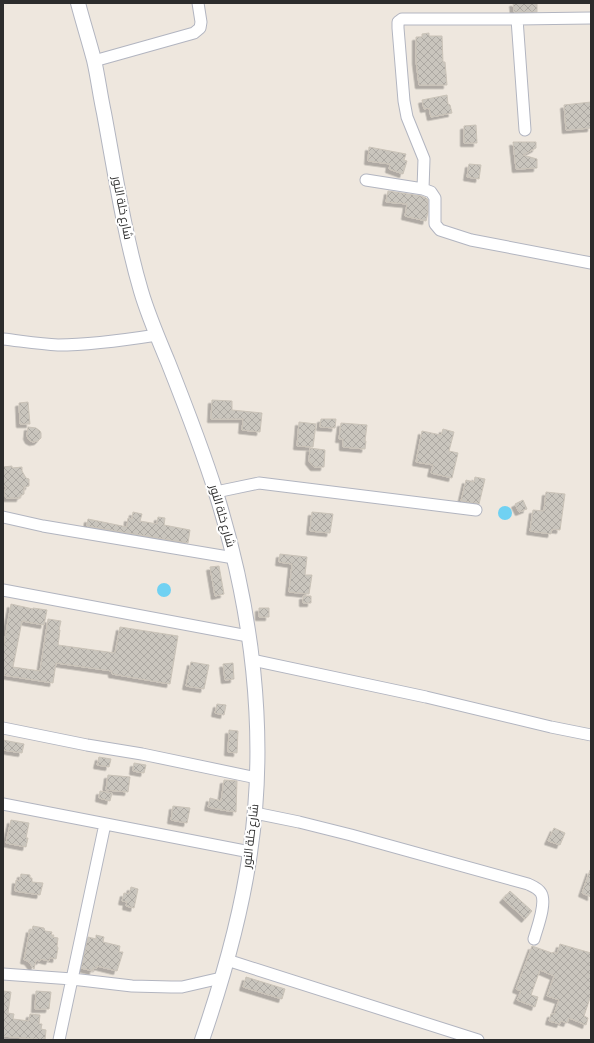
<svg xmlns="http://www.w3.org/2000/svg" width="594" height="1043" viewBox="0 0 594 1043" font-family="'Sofia Sans Condensed',Cairo,sans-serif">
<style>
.water{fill:#70d1f2}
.building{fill:url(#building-cross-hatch);stroke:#cac3b8;filter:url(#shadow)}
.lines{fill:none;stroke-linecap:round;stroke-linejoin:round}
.minor-casing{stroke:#b2b5c0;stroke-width:13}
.tertiary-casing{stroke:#b2b5c0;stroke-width:16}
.minor{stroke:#fff;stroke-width:11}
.tertiary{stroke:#fff;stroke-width:14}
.labels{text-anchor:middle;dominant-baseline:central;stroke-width:4;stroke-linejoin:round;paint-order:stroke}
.street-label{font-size:12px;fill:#2c2c2c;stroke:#fff}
</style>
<defs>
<pattern id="building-cross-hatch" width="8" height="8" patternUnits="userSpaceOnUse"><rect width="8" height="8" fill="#c9c5bd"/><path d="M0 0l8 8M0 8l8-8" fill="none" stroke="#ada9a3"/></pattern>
<filter id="shadow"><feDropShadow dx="-3.5" dy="3.5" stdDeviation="0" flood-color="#0004"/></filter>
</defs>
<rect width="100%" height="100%" fill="#eee7de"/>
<path class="water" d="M498 513a7 7 0 1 1 14 0a7 7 0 1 1-14 0Z
M157 590a7 7 0 1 1 14 0a7 7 0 1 1-14 0Z"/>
<path class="building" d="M513 3H537V12H514Z
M429 33V36H442L443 62H445L447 85H419L416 61V37H422V34Z
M447 95 448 104 450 105 452 113 431 117 429 108 424 109 422 100Z
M591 102V128L566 130 564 105Z
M476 125 477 143H464V126Z
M513 142H536V148L523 155 537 159V168L516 169Z
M369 147 406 154 404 160 407 161 403 174 389 169 390 164 368 161Z
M469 164 481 165 479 179 467 177Z
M388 191 421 196 426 198 428 200V212L426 221 405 216 407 204 386 202Z
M212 400 232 401V410L262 413 260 432 242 430 243 419H211Z
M28 402 30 424H20L19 403Z
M321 419H336L335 428 320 427Z
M299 422 316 424 313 447 297 446Z
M341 423 367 425 365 441H366L365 449 343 447V439H339Z
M28 427 36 428 40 431 41 433V438L38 441 33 442 29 440 27 436Z
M443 429 454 432 449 451 458 453 452 478 431 473 433 465 416 462 422 431 441 435Z
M310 448 325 450 324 467H314L309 461Z
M12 466V468L22 467V471L26 478 29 479V486L24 487V494L20 496V498H6L4 493 6 488 3 484V467Z
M475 477 485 479 479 504 461 501 466 480 474 482Z
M546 492 565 494 560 530 552 529 551 534 530 531 533 510 544 511Z
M523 500 527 509 519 512 515 504Z
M133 512 142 514 140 521 157 524 158 517 165 518 164 525 190 530 188 543 87 526 88 519 127 527 128 518 132 519Z
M312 512 333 514 330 533 310 531Z
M280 554 307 557 305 575H312L309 594 289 592 292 564 279 562Z
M219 566 224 594 215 596 210 567Z
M303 596H311V603H303Z
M11 604 33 609V608L47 610 44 625 22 621 13 667 40 671 48 619 61 621 59 630H60L58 645 115 653 120 627 178 636 170 684 112 674V671L56 663 53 683 3 675V650Z
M259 608H269V617H259Z
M191 662 209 665 204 689 186 686Z
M233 663 234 679 225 680 223 664Z
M217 704 226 705 224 715 215 713Z
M229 730 238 731 237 753 228 752Z
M3 740 24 744 22 753 3 750Z
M99 757 111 759 109 767 97 765Z
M134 763 146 765 144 773 133 771Z
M108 775 130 777 128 792 106 790Z
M224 780 237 781 236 812 222 810 208 807 210 798 221 801Z
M100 791 112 793 110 801 99 798Z
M173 806 190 808 187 823 171 820Z
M11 820 29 823 26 838H28L26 847 6 843Z
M554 828 565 833 560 845 548 841Z
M590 870 591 871V897L582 893Z
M21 874 30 875V878H32V882L43 883 40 895 15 891 16 880 20 881Z
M131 887 138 889 134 908 126 906 127 902 122 901 124 893 129 894Z
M510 891 532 911 525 919 503 899Z
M33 926 44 928 45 931 52 932 51 935H54L53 937 58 938 57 946 58 948 56 959 50 958 49 961 41 959 40 961 36 960 34 969 28 961 24 960 30 929 32 930Z
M96 935 104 937 103 942 120 946 119 952H123L117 971 97 966V968H93V971L81 968 88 937 96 939Z
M560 944 591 953V995L584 1016 588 1018 586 1025 569 1018 567 1023 561 1021 560 1024 549 1021 551 1014H554L559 1000 547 996 554 976 540 970 531 995 538 997 535 1007 517 1000 521 991 516 989 532 946 552 953 553 952 557 954Z
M246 977 285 989 282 999 243 987Z
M3 991 11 992 8 1013 14 1014 13 1019 29 1021 30 1014 40 1015 39 1024H42L41 1029 46 1030 45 1040 3 1036Z
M36 991 51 992 49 1009H35Z"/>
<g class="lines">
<g class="minor-casing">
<path id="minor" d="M517 19 525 130
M94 61 194 33 200 28 201 22 198 3
M366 180 423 189 431 192 435 198V224L440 230 471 240 591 263
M423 189 424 159 407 117 404 101 398 28V22L402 19H517L591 18
M3 339C21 341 40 344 58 345 91 345 125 340 157 335
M216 492 259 483 476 510
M3 517 43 526 234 558
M3 590 248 636
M252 660 426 697 551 727 591 735
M3 728 87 745 142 754 257 778
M3 804 250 852
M255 813 299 822 351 835 528 884C532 886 538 888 541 893 547 903 537 928 534 939
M227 960 478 1040
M3 974 72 979 132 986 171 987H182L221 978
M59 1040 72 979 105 824"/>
</g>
<g class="tertiary-casing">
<path id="tertiary" d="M78 3C83 22 89 41 94 60 98 77 100 95 104 113 115 172 124 233 141 291 148 315 158 338 168 362 185 405 202 448 216 493 252 608 268 733 250 853 241 916 223 979 202 1040"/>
</g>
<use href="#minor" class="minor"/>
<use href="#tertiary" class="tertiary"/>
</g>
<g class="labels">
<g class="street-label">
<text transform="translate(122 208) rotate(79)">شارع خلة النور</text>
<text transform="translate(222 516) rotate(74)">شارع خلة النور</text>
<text transform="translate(251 836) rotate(-83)">شارع خلة النور</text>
</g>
</g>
<rect width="594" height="1043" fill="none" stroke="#2c2c2c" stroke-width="8"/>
</svg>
